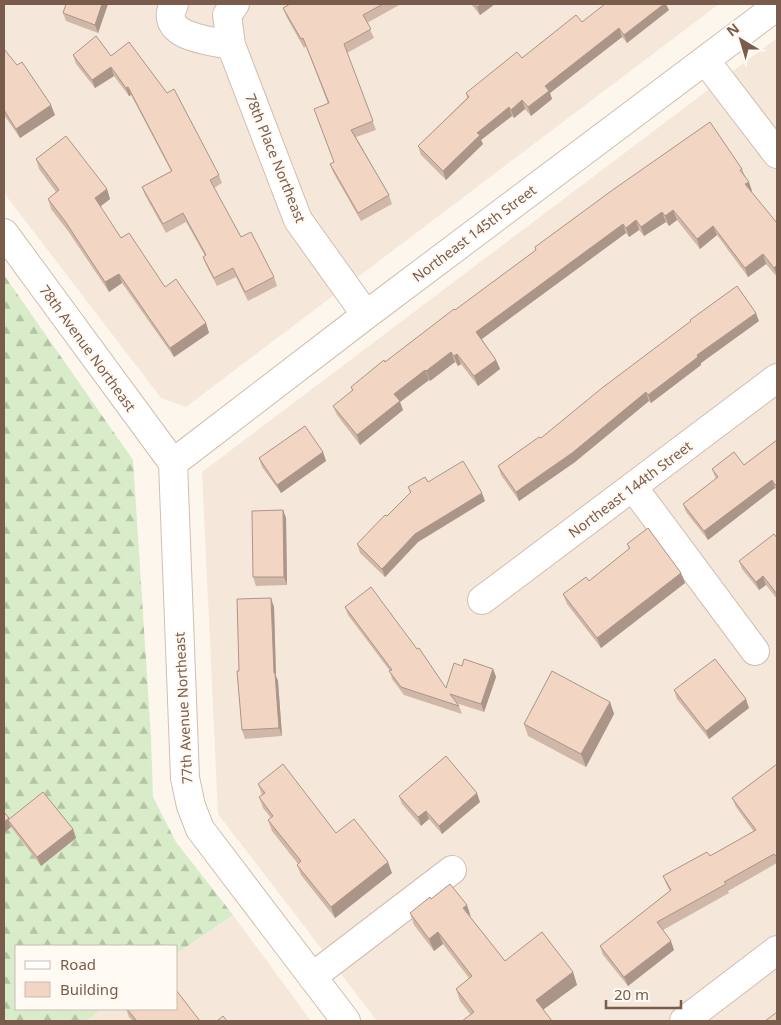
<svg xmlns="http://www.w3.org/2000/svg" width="781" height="1025" viewBox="0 0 781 1025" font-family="'Noto Sans',sans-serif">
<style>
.residential{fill:#f5e8da}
.forest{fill:url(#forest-firs)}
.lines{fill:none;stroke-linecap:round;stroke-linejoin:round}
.minor-casing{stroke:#d1beb0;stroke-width:30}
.minor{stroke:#fff;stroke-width:28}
.wall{fill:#d1b7a8}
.shaded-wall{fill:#aa9588}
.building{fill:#f3d5c3;stroke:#aa9588}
.labels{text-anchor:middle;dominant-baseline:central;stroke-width:4.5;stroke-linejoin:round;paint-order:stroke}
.street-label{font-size:14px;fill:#7a5c4d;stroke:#fffaf3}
</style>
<defs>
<pattern id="forest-firs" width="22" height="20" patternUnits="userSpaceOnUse" patternTransform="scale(1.25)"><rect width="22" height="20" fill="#d8ecc9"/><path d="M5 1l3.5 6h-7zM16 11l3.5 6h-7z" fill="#b4c2a5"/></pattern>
</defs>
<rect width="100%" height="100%" fill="#fdf6ec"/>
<path class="residential" d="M4 4H719L186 407 161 398 4 193Z
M777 38V1021H377L218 814 202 472Z
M233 915 311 1021H86L102 1009H176V954Z"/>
<path class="forest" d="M4 275 133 460 151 737 153 797 176 842 233 915 176 954V946H16V1009H102L86 1021H4Z"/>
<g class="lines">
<g class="minor-casing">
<path id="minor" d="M174 4C157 37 211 41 231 45
M235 4 227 15 231 45 298 220 366 315
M705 60 777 154
M4 233 173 463
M173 463 366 315 777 6
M173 463 185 778 191 806 200 829 346 1021
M633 487 755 651
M482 600 777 378
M312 977 452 870
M684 1021 777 950"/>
</g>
<use href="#minor" class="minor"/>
</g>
<path class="wall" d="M108 4 98 33 66 21 63 13Z
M290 4H401L367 23 374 38 347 53 376 130 356 137 389 195 392 204 361 221 333 172 330 164 334 162 328 104 306 46 304 48 286 16 283 8Z
M471 4H495L480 15Z
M669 10 627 43 622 37 550 93 552 99 531 116 525 109 514 118 512 116 481 140 483 144 446 180 421 155 418 146 467 98 466 93 522 58 582 22Z
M4 49 55 115 20 138 4 115Z
M73 55 111 56 219 175 222 183 214 188 241 237 274 277 277 286 248 301 236 277 217 286 206 265 203 257 205 256 186 222 166 233 145 195 142 187 171 171 131 95 129 96 114 76 95 88 76 64Z
M36 159 107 189 110 199 100 207 121 238 165 287 206 323 209 333 174 357 122 283 109 292 68 231 51 209 48 199 56 192 39 169Z
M742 169 752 191 751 192 777 223V277L766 264 748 277 717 235 700 249 677 220 669 226 666 222 644 236 639 230 629 237 626 233 482 339 496 360 500 369 478 386 461 364 458 366 455 362 430 381 429 380 400 402 403 410 360 445 337 415 333 406 352 391 351 387 536 250 535 247Z
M759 321 701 363V365L651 403 649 401 575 462 519 501 501 475 498 466 541 438Z
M777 440V492L775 488 708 540 686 512 683 504 716 479 712 469 744 465Z
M323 452 326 461 281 493 262 467 259 458Z
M428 482 485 501 418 542 385 577 360 553 357 544 387 516 410 493 408 487Z
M283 510 286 518 287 585 256 586 253 577Z
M777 538V599L766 585 759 590 742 569 739 561Z
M627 544 681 573 685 583 601 648 567 604 563 594 589 581 629 549Z
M274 607 276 676 278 681 282 736 245 739 242 730 239 671Z
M345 607 446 688 462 666 493 669 496 677 484 712 456 703 459 706 462 714 404 695 392 679 390 671 348 615Z
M674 690 749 708 709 739 677 699Z
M610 702 614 714 586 767 528 736 524 724Z
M777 764V863L728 891 729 893 663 930 674 950 628 986 603 955 600 946 670 891 667 886 663 876 710 856 754 832 736 807 732 798Z
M258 784 336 833 392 873 335 918 301 875 297 865 298 864 272 831 268 820 271 818 263 808 259 797 262 795Z
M399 796 480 802 442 834 429 819 421 826 402 804Z
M4 812 9 819 73 829 76 838 41 866 11 827 4 833Z
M431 899 471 918 505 961 573 972 577 985 471 1015 460 1001 456 989 469 978 443 944 434 951 414 925 410 913Z
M126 1009H176L200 1021H133L129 1017Z"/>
<path class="shaded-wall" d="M102 4H108L98 33 95 25Z
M481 4H495L480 15 477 7Z
M664 4H666L669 10 627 43 624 35Z
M619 28 622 37 550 93 552 99 531 116 528 107 545 86Z
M111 67 114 76 95 88 92 80Z
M128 87 131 95 129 96 126 88Z
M522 100 525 109 514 118 511 110Z
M51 105 55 115 20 138 16 129Z
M509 107 512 116 481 140 483 144 446 180 443 171 477 133Z
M749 182 752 191 748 194 745 184Z
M107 189 110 199 98 208 95 198Z
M673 210 677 220 669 226 665 216Z
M662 212 666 222 644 236 641 227Z
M636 220 639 230 629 237 626 228Z
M623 224 626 233 479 341 476 332Z
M713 226 717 235 700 249 697 239Z
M763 254 766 264 748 277 745 268Z
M777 265V276L774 268Z
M119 274 122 283 109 292 105 282Z
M756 313 759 321 701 363V365L651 403 648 395 697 355Z
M206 323 209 333 174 357 170 348Z
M451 352 455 362 430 381 426 371Z
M457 354 461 364 458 366 454 356Z
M496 360 500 369 478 386 474 376Z
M425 370 429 380 400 402 403 410 360 445 357 435 394 394Z
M646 392 649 401 575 462 519 501 516 492Z
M323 452 326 461 281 493 277 485Z
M772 480 775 488 708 540 704 531Z
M482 493 485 501 418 542 385 577 382 569 415 534Z
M283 510 286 518 287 585 284 577Z
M681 573 685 583 601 648 597 638Z
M763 576 766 585 759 590 756 582Z
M271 598 274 607 276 676 278 681 282 736 279 728 274 673Z
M493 669 496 677 484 712 481 704Z
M746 699 749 708 709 739 706 731Z
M610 702 614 714 586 767 581 754Z
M477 793 480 802 442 834 439 826Z
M426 811 429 819 421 826 418 817Z
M9 818 10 823 8 820 11 827 4 833V822Z
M73 829 76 838 41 866 37 857Z
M388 862 392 873 335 918 331 907Z
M467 905 471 917 463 908Z
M438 932 443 944 434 951 429 939Z
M671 941 674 950 628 986 624 977Z
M573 972 577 985 540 1012 536 1000Z"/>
<path class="building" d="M66 4H102L95 25 63 13Z
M290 4H383L363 15 371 29 344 44 373 121 351 130 389 195 358 213 330 164 334 162 314 109 329 103 303 38 301 39 283 8Z
M475 4H481L477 7Z
M605 4H664L624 35 619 28 545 86 549 91 528 107 522 100 511 110 509 107 477 133 480 135 443 171 418 146 469 97 466 93 517 52 522 58 576 15 582 22Z
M96 36 111 56 129 42 167 93 174 89 219 175 210 180 241 237 251 232 274 277 245 292 233 268 214 278 203 257 206 255 183 213 163 224 142 187 172 171 128 87 126 88 111 67 92 80 73 55Z
M4 49 17 65 22 62 51 105 16 129 4 110Z
M710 122 742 169 740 170 749 182 745 184 777 223V265L774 268 763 254 745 268 713 226 697 239 673 210 665 216 662 212 641 227 636 220 626 228 623 224 476 332 496 360 474 376 457 354 454 356 451 352 426 371 425 370 394 394 400 401 357 435 333 406 353 390 351 387 384 360 385 362 454 309 455 310 536 250 535 247 614 189Z
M66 136 107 189 95 198 121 238 129 233 165 287 176 279 206 323 170 348 119 274 105 282 65 221 48 199 59 190 36 159Z
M737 286 756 313 697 355 698 357 648 395 646 392 572 453 516 492 498 466 539 437 541 438 602 388 691 321 690 320Z
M305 426 323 452 277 485 259 458Z
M777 440V483L775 485 772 480 704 531 683 504 718 477 712 469 734 452 744 465Z
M463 461 482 493 415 534 382 569 357 544 385 515 387 516 411 492 408 487 425 477 428 482Z
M283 510 284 577H253L252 511Z
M648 528 681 573 597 638 563 594 586 577 589 581 630 548 627 544Z
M774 534 777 538V594L763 576 756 582 739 561Z
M371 587 417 649 419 648 446 688 454 663 462 666 464 659 493 669 481 704 450 694 459 706 401 687 389 671 392 670 345 607Z
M271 598 274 673H275L279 728 242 730 237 671H239L237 599Z
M715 659 746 699 706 731 674 690Z
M552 671 610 702 581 754 524 724Z
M446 756 477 793 439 826 426 811 418 817 399 796Z
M283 764 336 833 354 819 388 862 331 907 297 865 301 861 268 820 273 816 259 797 265 793 258 784Z
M777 764V856H776L774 854 724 882 726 884 657 922 671 941 624 977 600 946 671 890 663 876 707 852 710 856 756 830 732 798Z
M43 792 73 829 37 857 8 820Z
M4 812 9 818 4 822Z
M450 884 467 905 463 908 505 961 542 932 573 972 536 1000 552 1021H462L474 1012 456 989 472 976 438 932 429 939 410 913 430 897 431 899Z
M176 990 200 1021H137L127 1009H176Z
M777 1012V1021H765Z
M223 1016 227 1021H217Z"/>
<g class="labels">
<g class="street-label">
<text transform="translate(276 158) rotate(68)">78th Place Northeast</text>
<text transform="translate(474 233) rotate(-37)">Northeast 145th Street</text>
<text transform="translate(88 348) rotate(54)">78th Avenue Northeast</text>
<text transform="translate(630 489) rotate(-37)">Northeast 144th Street</text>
<text transform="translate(183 708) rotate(-93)">77th Avenue Northeast</text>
</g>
</g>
<rect width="781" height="1025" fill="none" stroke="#7a5c4d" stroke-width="10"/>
<rect x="15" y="945" width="162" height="65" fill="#fffaf3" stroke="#cabbb1"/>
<rect x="25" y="961" width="25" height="8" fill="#ffffff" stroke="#cabbb1"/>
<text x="60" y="970" font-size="15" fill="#7a5c4d">Road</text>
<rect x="25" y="982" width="25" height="15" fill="#f3d5c3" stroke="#cabbb1"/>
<text x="60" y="995" font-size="15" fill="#7a5c4d">Building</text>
<g transform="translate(741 40) rotate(322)" stroke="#fffaf3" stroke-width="4" paint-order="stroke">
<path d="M0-4L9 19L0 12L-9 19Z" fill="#7a5c4d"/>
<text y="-8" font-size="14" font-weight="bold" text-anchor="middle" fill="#7a5c4d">N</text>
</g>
<path d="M606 1000v8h75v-8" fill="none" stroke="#7a5c4d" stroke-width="2.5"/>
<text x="614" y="1000" font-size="15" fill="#7a5c4d" stroke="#fffaf3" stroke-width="4" paint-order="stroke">20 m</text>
</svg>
